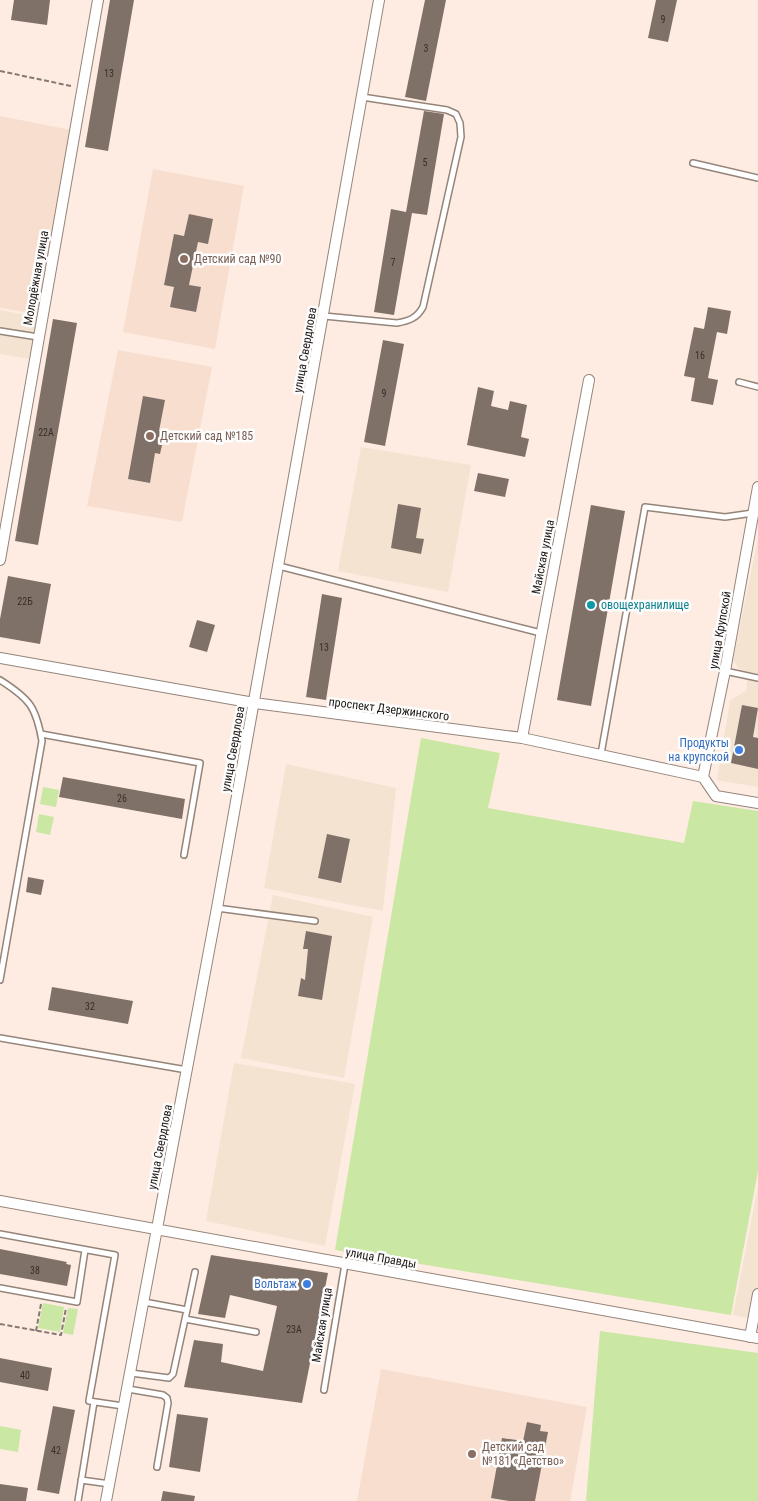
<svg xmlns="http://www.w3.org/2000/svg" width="758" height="1501" viewBox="0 0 758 1501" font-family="'Roboto Condensed',sans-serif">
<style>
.industrial{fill:#f4e3d1}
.built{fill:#f7decf}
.green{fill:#cae7a3}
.building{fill:#807168}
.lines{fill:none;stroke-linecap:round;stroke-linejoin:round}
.service-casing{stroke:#94847a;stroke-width:8}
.minor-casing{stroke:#94847a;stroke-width:12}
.path{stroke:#857a73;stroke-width:2;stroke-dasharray:5 2.5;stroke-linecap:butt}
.service{stroke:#fff;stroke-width:5}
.minor{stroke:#fff;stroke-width:10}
.education-dot{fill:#8d6e63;stroke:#fdfdfd;stroke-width:2}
.culture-dot{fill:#0f9aa8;stroke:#fdfdfd;stroke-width:2}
.shop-dot{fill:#3f7fe0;stroke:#fdfdfd;stroke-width:2}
.labels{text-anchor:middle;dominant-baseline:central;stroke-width:5;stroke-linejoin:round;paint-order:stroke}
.number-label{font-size:10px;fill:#362e2a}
.education-label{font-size:12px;fill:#785e54;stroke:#fdfdfd;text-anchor:start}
.street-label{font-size:12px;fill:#1e1815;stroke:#fdfdfd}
.culture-label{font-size:12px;fill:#0d838f;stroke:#fdfdfd;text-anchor:start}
.shop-label{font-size:12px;fill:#366cbe;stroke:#fdfdfd;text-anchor:end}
</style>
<rect width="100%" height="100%" fill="#feece2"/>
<path class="industrial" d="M0 310 37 317 29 359 0 354Z
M361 447 471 465 448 592 338 571Z
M758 538V787L717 780 730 700 746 691 748 673 739 669 733 660Z
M286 764 396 788 383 911 264 888Z
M273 895 373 917 344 1078 241 1058Z
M234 1063 355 1084 325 1246 206 1221Z
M758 1186V1320L733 1315Z"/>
<path class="built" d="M0 116 71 130 37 314 0 308Z
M153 169 244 186 215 349 123 332Z
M118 350 212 367 182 522 87 506Z
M381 1369 587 1407 570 1501H357Z"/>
<path class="green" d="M421 738 500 753 488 808 684 843 693 801 758 811V1171L731 1315 335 1250Z
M43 787 59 790 56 807 40 804Z
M39 814 54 817 50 835 36 832Z
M43 1303 64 1307 60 1332 38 1328Z
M68 1308 78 1309 73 1335 63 1333Z
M600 1331 758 1353V1501H586Z
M0 1426 21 1430 18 1452 0 1449Z"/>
<path class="building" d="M14 0H50L47 25 11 20Z
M110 0H134L108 151 85 147Z
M425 0H446L426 101 405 97Z
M656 0H677L668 42 648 38Z
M424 111 444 114 427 215 412 213 394 315 374 312 391 209 406 212Z
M189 214 213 219 208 244 198 242 189 285 201 287 196 312 170 307 174 287 164 285 174 234 184 236Z
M708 307 731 311 727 334 717 332 708 378 718 380 713 405 691 401 695 378 684 376 694 327 704 329Z
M53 319 77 323 38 545 15 541Z
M383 340 404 344 385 446 364 442Z
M478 387 494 391 491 406 508 410 510 401 527 405 521 437 529 439 525 457 467 445Z
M143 396 165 400 159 431 165 432 160 454 155 453 150 483 128 479Z
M478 473 509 479 505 497 474 491Z
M398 504 421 508 416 538 424 539 421 554 391 548Z
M591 505 625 511 591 706 557 700Z
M8 576 51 584 40 644 0 637V619Z
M322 594 342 598 326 700 306 697Z
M197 620 215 625 207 652 189 647Z
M742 705 758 708 753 737 758 738V769L731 763Z
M63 777 185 799 182 819 59 797Z
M327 834 350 839 341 883 318 878Z
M28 877 44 880 41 895 26 892Z
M306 931 332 936 322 1000 298 996 301 978 305 980 308 949H303Z
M52 987 133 1001 128 1024 48 1010Z
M0 1249 67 1262 66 1264 71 1265 67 1286 0 1274Z
M211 1255 328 1273 302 1403 184 1387 194 1340 223 1344 221 1362 263 1371 277 1306 230 1295 225 1318 198 1314Z
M0 1358 52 1368 48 1391 0 1382Z
M53 1406 75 1410 59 1494 37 1490Z
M177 1414 208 1418 200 1472 169 1467Z
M527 1422 541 1425 540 1431 548 1432 535 1501H509L491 1498 502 1438 523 1441Z
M0 1484 28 1488 26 1501H0Z
M163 1491 195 1496 194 1501H161Z"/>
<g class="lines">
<g class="service-casing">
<path id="service" d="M693 163 758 178
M324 316 397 323C409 321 417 318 423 307L461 137 460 123 456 114 447 110 362 97
M0 331 38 337
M739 382 758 387
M279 566 541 633
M725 671 758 678
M0 680C30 699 36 707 42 741L0 980
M41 734 200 763 184 855
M601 754 645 507 725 517 753 513
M217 908 315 921
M0 1038 187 1070
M0 1234 115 1255 89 1401 123 1406
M0 1288 77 1302 85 1250
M187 1310 195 1272
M185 1319 256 1332
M131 1373 169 1378 173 1374 187 1310 144 1302
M128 1389 163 1395 167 1398 168 1403 157 1467
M324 1390 345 1264
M81 1480 110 1484
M78 1501 94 1402"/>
</g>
<g class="minor-casing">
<path id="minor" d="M0 560 98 0
M0 658 254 703 522 738 703 777 716 796 758 803
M522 738 589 380
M703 777 725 671 758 487
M0 1201 758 1338
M750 1337 758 1294
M106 1501 217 908 379 0"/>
</g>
<path class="path" d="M0 71 71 86
M0 1324 61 1335 66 1308
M36 1331 41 1304"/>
<use href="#service" class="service"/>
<use href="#minor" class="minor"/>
</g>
<g class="education-dot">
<circle cx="184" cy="259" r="5"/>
<circle cx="150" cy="436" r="5"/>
<circle cx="472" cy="1454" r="5"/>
</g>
<circle class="culture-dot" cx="591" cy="605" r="5"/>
<g class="shop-dot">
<circle cx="739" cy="750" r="5"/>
<circle cx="307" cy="1284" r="5"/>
</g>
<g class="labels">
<g class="number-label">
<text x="663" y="19">9</text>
<text x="426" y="48">3</text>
<text x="109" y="73">13</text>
<text x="425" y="162">5</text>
<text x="393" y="262">7</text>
<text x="700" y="355">16</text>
<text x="384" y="393">9</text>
<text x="46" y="432">22А</text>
<text x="25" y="601">22Б</text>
<text x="324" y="647">13</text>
<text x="122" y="798">26</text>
<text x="90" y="1006">32</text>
<text x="35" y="1270">38</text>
<text x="294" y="1329">23А</text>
<text x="25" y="1375">40</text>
<text x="56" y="1450">42</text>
</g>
<g class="education-label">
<text x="194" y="259">Детский сад №90</text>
<text x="160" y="436">Детский сад №185</text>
<text x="482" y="1447">Детский сад<tspan x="482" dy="14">№181 «Детство»</tspan></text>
</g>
<g class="street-label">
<text transform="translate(36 278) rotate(-80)">Молодёжная улица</text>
<text transform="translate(305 350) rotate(-80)">улица Свердлова</text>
<text transform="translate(543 557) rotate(-79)">Майская улица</text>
<text transform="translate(720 630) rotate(-80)">улица Крупской</text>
<text transform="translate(389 709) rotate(7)">проспект Дзержинского</text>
<text transform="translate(233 749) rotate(-80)">улица Свердлова</text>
<text transform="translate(160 1147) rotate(-79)">улица Свердлова</text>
<text transform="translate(381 1258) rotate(10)">улица Правды</text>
<text transform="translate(322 1325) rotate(-81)">Майская улица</text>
</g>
<g class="culture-label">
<text x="601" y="605">овощехранилище</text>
</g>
<g class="shop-label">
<text x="729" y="743">Продукты<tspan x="729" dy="14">на крупской</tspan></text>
<text x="297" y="1284">Вольтаж</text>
</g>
</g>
</svg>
